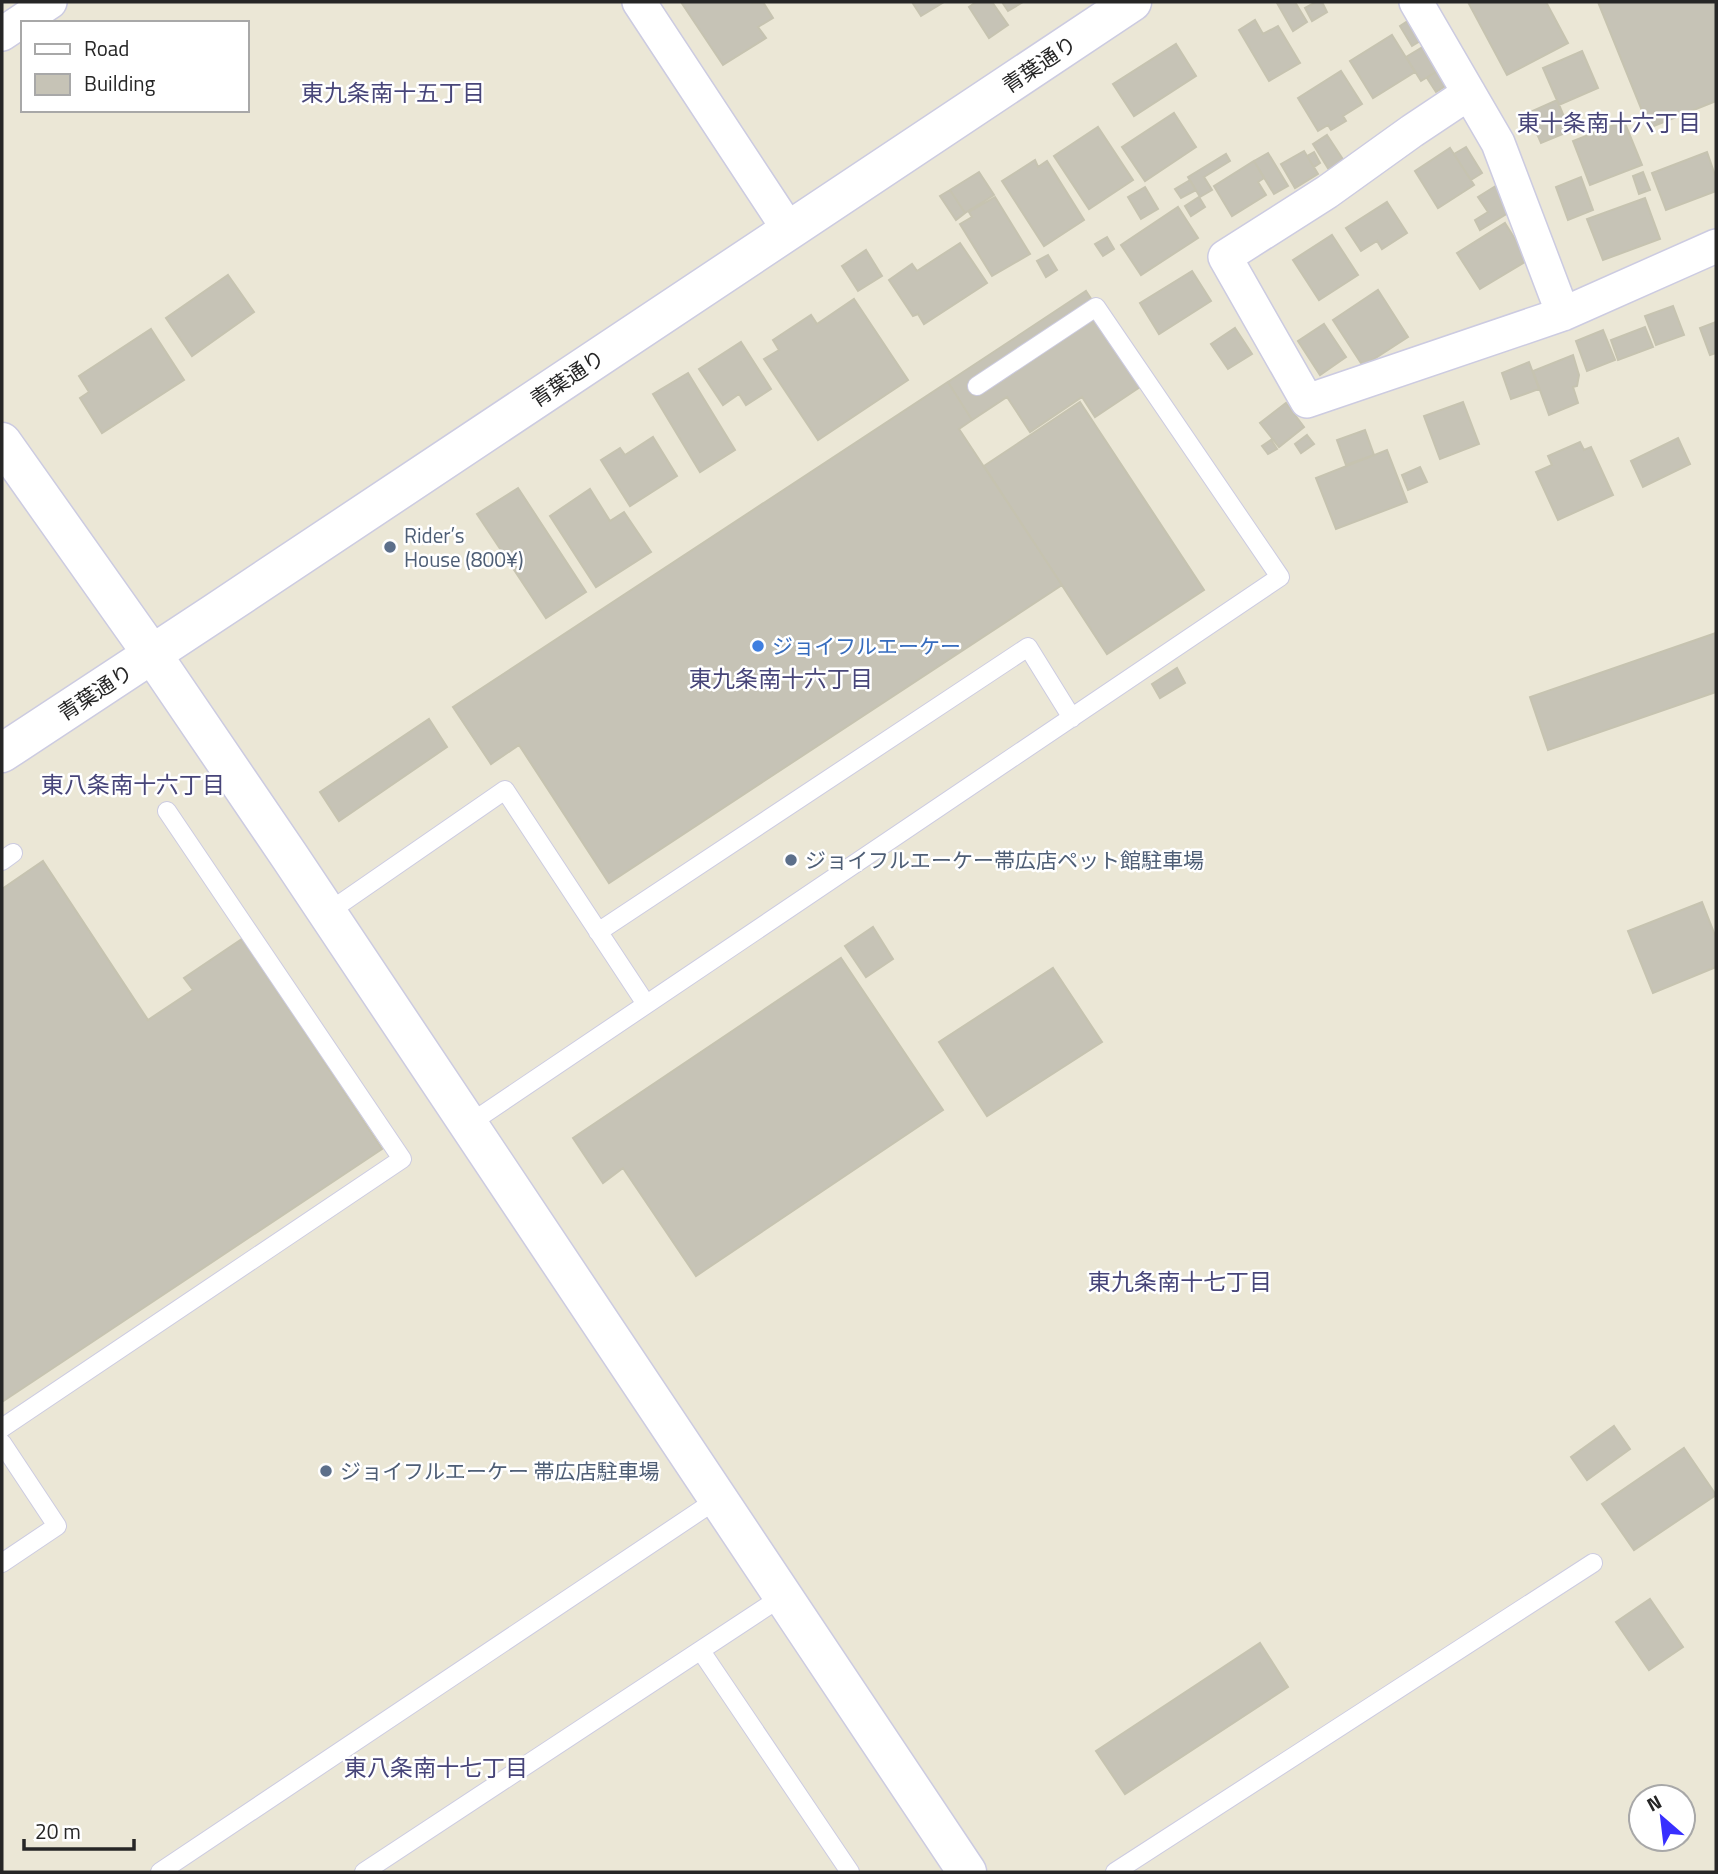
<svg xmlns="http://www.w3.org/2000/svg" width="1718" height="1874" viewBox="0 0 1718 1874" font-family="'Titillium Web','Noto Sans JP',sans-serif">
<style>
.building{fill:#c6c3b6;stroke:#c6c3b0;stroke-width:2}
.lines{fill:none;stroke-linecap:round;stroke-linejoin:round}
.service-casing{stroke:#cccbe1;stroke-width:20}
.minor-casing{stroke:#cccbe1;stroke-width:36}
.tertiary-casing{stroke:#cccbe1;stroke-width:41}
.service{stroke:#fff;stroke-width:18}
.minor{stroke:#fff;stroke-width:33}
.tertiary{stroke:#fff;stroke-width:38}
.service-dot{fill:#5c6f8a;stroke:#fff;stroke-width:2.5}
.shop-dot{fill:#3f7fe0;stroke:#fff;stroke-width:2.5}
.labels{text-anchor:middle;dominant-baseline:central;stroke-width:5;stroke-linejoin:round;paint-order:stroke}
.street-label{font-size:21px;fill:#262626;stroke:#fff}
.service-label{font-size:21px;fill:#4e5e75;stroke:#fff;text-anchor:start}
.shop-label{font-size:21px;fill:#366cbe;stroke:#fff;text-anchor:start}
.neighbourhood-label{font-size:23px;fill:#474579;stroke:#fff}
</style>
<rect width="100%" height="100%" fill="#ebe7d6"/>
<path class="building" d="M681 2H752L753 3 763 2 773 18 758 27 766 38 723 65Z
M912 2H944L921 16Z
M976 2H992L1008 25 989 38 969 7Z
M1002 2H1023L1008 11Z
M1278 2H1295L1307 22 1293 31 1277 3Z
M1316 2H1322L1327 12 1312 21 1305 8Z
M1468 2H1546L1568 43 1507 75Z
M1598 2H1716V101L1649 128Z
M1420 13 1432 34 1412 46 1400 26Z
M1255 20 1263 34 1278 26 1300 63 1269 81 1239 30Z
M1392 35 1415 72 1373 98 1350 61Z
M1434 40 1449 64 1421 81 1406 57Z
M1176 44 1196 76 1134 116 1113 84Z
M1582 51 1598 88 1559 105 1543 68Z
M1440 69 1449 84 1436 92 1427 78Z
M1341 71 1362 104 1343 116 1346 121 1331 130 1328 125 1318 131 1298 98Z
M1557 100 1570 131 1541 143 1528 113Z
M1174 113 1196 147 1145 181 1122 147Z
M1624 121 1642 165 1590 185 1573 141Z
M1098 127 1133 180 1089 209 1054 156Z
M1327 135 1344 161 1329 170 1313 144Z
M1466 147 1482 173 1471 180 1454 154Z
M1450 148 1474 185 1438 208 1415 171Z
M1304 151 1318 174 1295 188 1281 164Z
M1314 152 1320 163 1314 167 1307 156Z
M1707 152 1716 178V191L1666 210 1652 173Z
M1268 153 1288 186 1274 194 1254 161Z
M1226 154 1230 161 1204 177 1212 190 1200 197 1188 177Z
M1035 160 1038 167 1047 161 1084 220 1044 246 1002 181Z
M1254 161 1264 178 1258 182 1266 195 1232 216 1214 186Z
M979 172 994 195 965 213 950 190Z
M1643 172 1650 190 1639 194 1633 176Z
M1581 177 1593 210 1568 220 1556 187Z
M1190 180 1196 190 1181 198 1175 189Z
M1502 182 1518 207 1480 230 1475 220 1488 212 1478 197Z
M1145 187 1158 209 1141 219 1128 197Z
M950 190 965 213 956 220 940 196Z
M995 197 1030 254 992 276 960 224 972 217 969 212Z
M1199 197 1205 207 1191 216 1185 206Z
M1645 198 1660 239 1603 260 1587 219Z
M1387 202 1407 233 1382 249 1377 241 1361 251 1346 228Z
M1178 207 1198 238 1141 275 1121 245Z
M1505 223 1528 260 1480 289 1457 253Z
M1332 235 1358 275 1319 300 1293 260Z
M1107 237 1114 249 1103 256 1095 244Z
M960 243 987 283 924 324 918 314 913 316 889 280 912 264 917 271Z
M866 250 882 276 858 291 842 266Z
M1048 255 1057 270 1046 277 1037 261Z
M1192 271 1211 301 1159 334 1140 303Z
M228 275 254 312 192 356 166 318Z
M1378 290 1408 337 1363 366 1333 320Z
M1086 291 1146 383 1095 417 1082 397 1030 432 1007 397 972 420 948 382Z
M854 299 908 380 818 440 764 359 779 350 773 340 811 315 817 324Z
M1673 306 1684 335 1656 345 1645 316Z
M1716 322V353L1710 355 1700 328Z
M1324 324 1346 357 1320 375 1298 341Z
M1645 327 1653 347 1618 360 1611 340Z
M1235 328 1252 354 1228 369 1211 344Z
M151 329 184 380 102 433 80 398 89 392 79 376Z
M1603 330 1615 360 1587 371 1576 341Z
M741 342 771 389 746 405 739 394 723 405 699 369Z
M1573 355 1579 375 1577 386 1573 387 1578 403 1549 415 1533 371Z
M1529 362 1539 389 1511 399 1502 373Z
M688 373 735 450 700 472 653 394Z
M948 382 972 420 959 429 1062 585 609 883 519 745 491 764 453 707Z
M1080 402 1204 590 1107 654 984 466Z
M1463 402 1479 444 1440 459 1424 416Z
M1286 403 1304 427 1279 447 1260 423Z
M1365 430 1374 455 1346 465 1337 440Z
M1307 435 1314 444 1301 453 1295 444Z
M653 437 677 476 630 506 601 460 620 448 625 455Z
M1678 438 1690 464 1643 487 1631 461Z
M1271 440 1277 449 1268 454 1262 446Z
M1580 442 1584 450 1591 447 1613 495 1558 520 1536 472 1552 465 1548 456Z
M1387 450 1407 502 1336 529 1316 478Z
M1420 467 1427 482 1408 490 1402 475Z
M518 488 586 592 546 618 477 514Z
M590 489 610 521 624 512 651 552 596 587 550 516Z
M1716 633V692L1548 750 1530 697Z
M1177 668 1185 683 1160 698 1152 684Z
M429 719 447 747 339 821 320 792Z
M43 861 148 1020 193 990 184 978 242 939 382 1149 2 1402V889Z
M1702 902 1716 938V967L1653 993 1628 931Z
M873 927 893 959 866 977 845 946Z
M841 958 943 1110 696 1276 623 1168 603 1183 573 1138Z
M1053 968 1102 1042 987 1116 939 1042Z
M1614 1426 1630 1449 1587 1480 1571 1457Z
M1684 1448 1716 1495 1634 1550 1602 1504Z
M1650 1599 1683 1647 1649 1670 1616 1622Z
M1260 1643 1288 1687 1125 1794 1096 1751Z"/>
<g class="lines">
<g class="service-casing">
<path id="service" d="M2 861 13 853
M327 913 505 790 646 1004
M598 932 1028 647 1072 718
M469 1124 1280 577 1096 307 977 386
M2 1428 402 1159 167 811
M2 1443 57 1526 2 1563
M701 1651 850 1872
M160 1872 719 1498
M364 1872 783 1596
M1115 1872 1593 1563"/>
</g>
<g class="minor-casing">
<path id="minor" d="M639 2 789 230
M1416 2 1498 143 1563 314
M2 34 50 2
M1469 93 1412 131 1327 192 1225 257 1307 401 1563 314 1716 246"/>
</g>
<g class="tertiary-casing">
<path id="tertiary" d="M2 442 152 654 290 857 967 1872
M2 753 216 612 1132 2"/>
</g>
<use href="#service" class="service"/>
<use href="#minor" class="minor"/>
<use href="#tertiary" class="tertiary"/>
</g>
<g class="service-dot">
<circle cx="390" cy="547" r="7"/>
<circle cx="791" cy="860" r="7"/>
<circle cx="326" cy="1471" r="7"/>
</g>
<circle class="shop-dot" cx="758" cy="646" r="7"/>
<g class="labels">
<g class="street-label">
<text transform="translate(1039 64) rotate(-34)">青葉通り</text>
<text transform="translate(567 378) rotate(-34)">青葉通り</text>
<text transform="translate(95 692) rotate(-33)">青葉通り</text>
</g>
<g class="service-label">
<text x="404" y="535">Rider’s<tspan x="404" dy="24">House (800¥)</tspan></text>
<text x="805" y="860">ジョイフルエーケー帯広店ペット館駐車場</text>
<text x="340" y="1471">ジョイフルエーケー 帯広店駐車場</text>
</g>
<g class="shop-label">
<text x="772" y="646">ジョイフルエーケー</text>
</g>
<g class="neighbourhood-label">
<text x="393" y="92">東九条南十五丁目</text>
<text x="1609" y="122">東十条南十六丁目</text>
<text x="781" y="678">東九条南十六丁目</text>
<text x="133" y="784">東八条南十六丁目</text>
<text x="1180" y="1281">東九条南十七丁目</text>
<text x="436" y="1767">東八条南十七丁目</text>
</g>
</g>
<rect width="1718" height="1874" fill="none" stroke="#262626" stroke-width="7"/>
<rect x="21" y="21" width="228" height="91" fill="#ffffff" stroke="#a8a8a8" stroke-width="2"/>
<rect x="35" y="44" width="35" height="10" fill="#ffffff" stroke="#a8a8a8" stroke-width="2"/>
<text x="84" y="56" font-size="21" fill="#262626">Road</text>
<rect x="35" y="74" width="35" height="21" fill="#c6c3b6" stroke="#a8a8a8" stroke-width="2"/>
<text x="84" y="91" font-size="21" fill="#262626">Building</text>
<g transform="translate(1662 1818) rotate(332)"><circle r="33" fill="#ffffff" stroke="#a8a8a8" stroke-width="2"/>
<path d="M0-5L12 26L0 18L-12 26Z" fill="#382fff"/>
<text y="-10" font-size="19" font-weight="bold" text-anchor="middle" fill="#262626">N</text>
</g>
<path d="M24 1839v10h110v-10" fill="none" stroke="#262626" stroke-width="3.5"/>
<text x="35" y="1839" font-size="21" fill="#262626" stroke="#ffffff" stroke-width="5" paint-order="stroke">20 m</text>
</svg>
